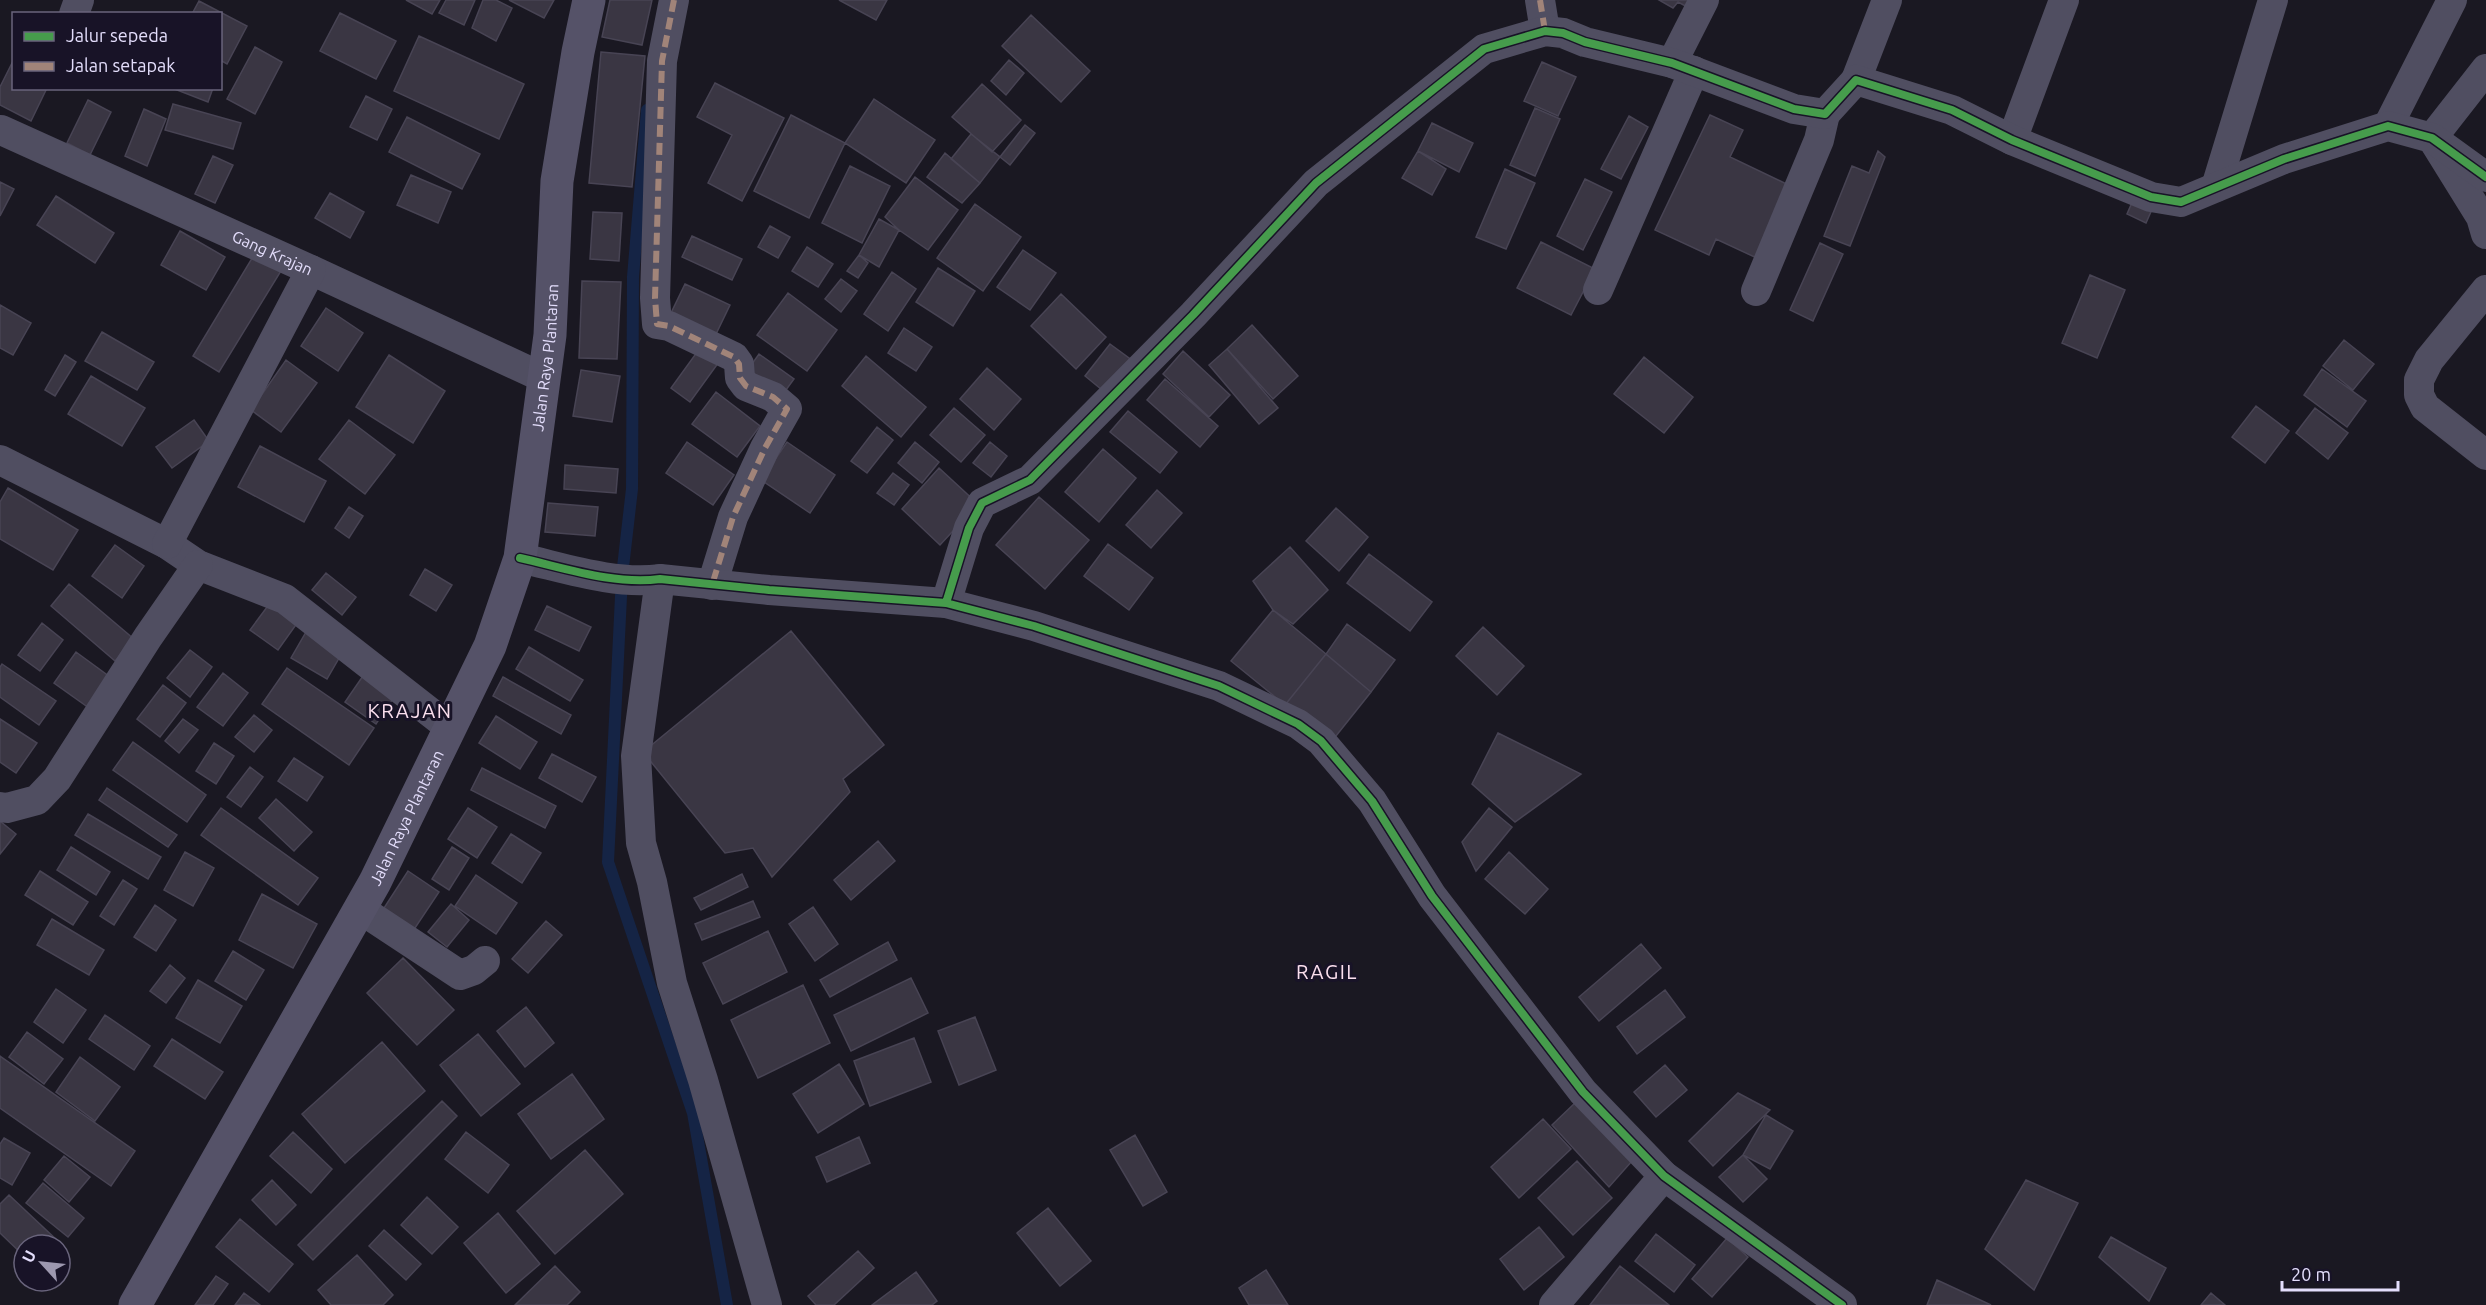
<svg xmlns="http://www.w3.org/2000/svg" width="2486" height="1305" viewBox="0 0 2486 1305" font-family="Ubuntu,sans-serif">
<style>
.lines{fill:none;stroke-linecap:round;stroke-linejoin:round}
.stream{stroke:#152445;stroke-width:12}
.building{fill:#3a3643;stroke:#484454;stroke-width:1.5}
.street{stroke:#504e61;stroke-width:30}
.secondary{stroke:#555268;stroke-width:33}
.quiet{stroke:#a18479;stroke-width:6;stroke-dasharray:12 6;stroke-linecap:butt}
.cycleway-casing{stroke:#181327;stroke-width:11}
.cycleway{stroke:#469c4c;stroke-width:8}
.labels{text-anchor:middle;dominant-baseline:central;stroke-width:6;stroke-linejoin:round;paint-order:stroke}
.street-label{font-size:16px;fill:#e3ddfb;stroke:#181327}
.quarter-label{font-size:20px;letter-spacing:1.5px;fill:#fbdfee;stroke:#181327}
</style>
<rect width="100%" height="100%" fill="#1a1822"/>
<g class="lines">
<path class="stream" d="M647 110 633 277 632 489 622 576 608 862 693 1113 727 1305"/>
</g>
<path class="building" d="M406 0H440L432 14Z
M446 0H475L464 25 439 13Z
M483 0H496L512 8 496 41 472 28Z
M509 0H554L544 18Z
M610 0H652L642 45 602 37Z
M839 0H887L876 20Z
M1659 0H1696L1691 9 1678 2 1673 8Z
M199 1 247 26 227 64 220 60V14H192Z
M340 13 396 41 376 79 320 51Z
M1031 15 1090 71 1061 102 1002 46Z
M419 36 524 84 499 139 394 91Z
M255 47 282 62 255 114 227 99Z
M601 52 645 56 632 187 589 183Z
M14 59V88H47L31 121 0 105V87Z
M1009 60 1024 73 1006 95 991 81Z
M1542 62 1576 77 1558 116 1524 101Z
M715 83 784 118 742 201 708 183 732 135 697 117Z
M982 84 1021 120 992 152 952 117Z
M172 88H213L208 102Z
M366 96 392 109 377 140 350 127Z
M874 99 935 140 906 183 845 143Z
M88 100 111 112 90 155 67 143Z
M173 104 241 123 233 149 165 130Z
M1535 108 1560 119 1535 176 1510 165Z
M144 109 166 119 147 166 125 156Z
M791 115 845 143 809 218 754 191Z
M1710 115 1743 130 1730 157 1795 188 1761 260 1716 239 1709 255 1655 230Z
M1629 116 1648 127 1621 179 1601 169Z
M407 117 480 154 462 189 389 152Z
M1432 123 1473 143 1459 172 1418 151Z
M1025 125 1035 133 1010 165 1000 157Z
M971 134 1000 157 980 183 951 159Z
M1418 151 1446 169 1432 195 1402 178Z
M1878 151 1885 157 1850 246 1824 236 1852 166 1869 173Z
M945 153 980 183 962 203 927 177Z
M213 156 233 165 215 203 195 194Z
M850 166 890 186 862 243 822 223Z
M1505 169 1535 183 1506 249 1476 237Z
M411 175 451 192 438 223 397 205Z
M915 177 958 210 928 250 899 230 885 217Z
M1585 179 1612 192 1583 250 1557 236Z
M0 182 14 189 0 216Z
M330 193 364 212 350 238 315 218Z
M56 196 114 233 95 263 37 225Z
M2134 198 2153 207 2146 223 2127 214Z
M975 204 1021 237 983 291 937 258Z
M593 212 622 213 619 261 590 259Z
M879 219 899 230 879 267 859 255Z
M770 226 790 237 778 258 758 247Z
M180 231 225 257 206 290 161 265Z
M692 236 742 259 732 280 682 257Z
M1541 242 1595 269 1571 315 1517 288Z
M1820 243 1843 254 1813 321 1790 310Z
M807 247 833 264 818 287 792 271Z
M257 250 284 266 219 372 193 356Z
M1023 250 1056 273 1030 310 997 287Z
M859 255 868 263 858 278 847 271Z
M938 268 975 291 953 326 916 302Z
M892 272 916 289 888 331 864 314Z
M2090 275 2125 290 2097 358 2062 343Z
M841 279 857 291 841 312 825 299Z
M582 281 621 282 617 359 579 358Z
M685 284 730 305 716 334 671 313Z
M788 293 837 330 807 371 757 335Z
M1061 294 1106 337 1076 369 1031 326Z
M0 305 31 323 13 355 0 348Z
M326 308 363 333 338 371 301 346Z
M1252 325 1298 376 1273 399 1227 349Z
M904 328 932 347 916 371 888 353Z
M102 332 154 362 137 390 85 361Z
M2344 340 2374 364 2353 390 2323 366Z
M1110 344 1133 361 1107 394 1085 376Z
M700 348 719 362 690 402 671 388Z
M1227 349 1278 408 1259 424 1209 365Z
M1183 351 1230 395 1209 417 1163 374Z
M759 354 794 379 778 401 744 375Z
M65 355 76 362 55 396 45 390Z
M389 355 445 391 413 443 356 407Z
M866 356 926 407 901 437 842 386Z
M1644 357 1693 397 1664 433 1614 394Z
M286 360 317 383 281 432 251 410Z
M987 368 1021 399 994 430 960 399Z
M2322 369 2366 401 2347 427 2304 395Z
M581 370 620 376 612 422 573 416Z
M91 376 145 408 122 446 68 414Z
M1165 379 1218 426 1200 447 1147 400Z
M716 392 760 426 737 457 692 424Z
M2256 406 2289 431 2265 463 2232 437Z
M954 408 985 435 961 462 930 435Z
M2315 408 2348 433 2328 459 2296 433Z
M1128 411 1177 452 1160 473 1110 432Z
M194 420 209 441 172 468 156 447Z
M349 420 395 455 365 494 319 459Z
M877 427 893 440 867 473 851 461Z
M687 442 734 475 713 505 666 473Z
M787 442 835 475 810 513 761 480Z
M915 442 939 462 922 483 898 463Z
M990 442 1007 456 991 477 973 463Z
M260 446 326 481 304 522 238 487Z
M1103 449 1136 478 1099 522 1065 492Z
M565 465 618 469 616 493 564 489Z
M939 468 978 504 940 545 902 509Z
M893 473 909 485 894 505 877 493Z
M8 488 78 530 53 570 0 539V502Z
M1157 490 1182 513 1151 548 1126 525Z
M1039 497 1089 540 1045 589 996 545Z
M548 503 598 507 595 536 545 532Z
M349 507 363 516 349 538 335 528Z
M1336 508 1368 537 1339 571 1306 541Z
M1108 544 1153 578 1129 610 1084 576Z
M115 545 144 566 122 598 92 576Z
M1290 547 1328 590 1293 624 1273 610 1253 581Z
M1369 554 1432 602 1410 631 1347 583Z
M425 569 452 585 436 611 410 595Z
M326 573 356 597 342 615 312 590Z
M69 584 134 639 115 661 51 606Z
M270 603 298 622 278 650 250 630Z
M547 606 591 627 579 651 535 630Z
M1273 610 1326 654 1285 705 1231 661Z
M42 623 63 640 40 671 18 655Z
M1347 624 1395 660 1371 692 1326 654Z
M1483 627 1524 666 1497 695 1456 656Z
M791 631 884 745 843 779 850 792 772 877 753 848 725 853 643 752Z
M306 632 342 653 327 679 291 658Z
M529 647 583 680 570 701 516 669Z
M190 650 212 667 190 697 167 678Z
M76 652 110 677 89 708 54 683Z
M1326 654 1371 692 1332 741 1285 705Z
M2 664 56 701 39 725 0 697V667Z
M287 668 374 728 349 765 262 704Z
M367 670 398 691 376 724 345 702Z
M223 673 248 693 223 726 197 707Z
M503 677 571 715 561 734 493 696Z
M163 685 186 703 160 737 137 719Z
M254 715 272 730 254 752 235 737Z
M496 716 537 742 520 769 479 743Z
M0 719 37 743 16 773 0 762Z
M183 719 198 730 179 753 165 741Z
M1498 733 1581 774 1515 822 1472 784Z
M133 742 206 795 187 822 113 770Z
M214 743 234 756 216 784 196 771Z
M552 754 596 777 582 802 539 778Z
M294 758 323 777 307 801 278 781Z
M250 767 263 777 241 807 227 797Z
M482 768 556 806 545 828 471 790Z
M107 788 177 835 168 847 99 800Z
M276 799 312 832 294 851 259 818Z
M221 808 318 878 298 905 201 835Z
M468 808 497 827 477 858 448 839Z
M1489 808 1512 827 1476 871 1462 842Z
M88 814 161 857 148 879 75 835Z
M0 821 16 834 0 854Z
M511 834 541 853 522 883 492 863Z
M878 841 895 861 851 900 834 880Z
M71 847 110 872 96 895 57 870Z
M452 847 469 858 449 890 432 879Z
M185 852 214 868 193 906 164 890Z
M1509 852 1548 889 1525 914 1485 879Z
M40 871 88 902 73 925 25 895Z
M408 871 439 892 413 931 382 911Z
M742 874 748 887 701 910 694 898Z
M476 875 517 903 496 934 455 906Z
M123 880 137 889 114 925 100 916Z
M262 894 317 924 293 968 239 940Z
M753 901 760 917 702 940 695 924Z
M451 904 469 920 447 947 428 932Z
M155 905 176 920 156 951 134 937Z
M813 907 838 944 815 961 789 924Z
M52 919 104 950 89 975 37 945Z
M546 921 562 935 528 973 512 959Z
M768 931 787 972 723 1004 703 963Z
M888 942 897 960 830 997 820 980Z
M1641 944 1661 968 1599 1021 1579 997Z
M233 951 264 970 246 1000 215 981Z
M403 958 454 1010 417 1045 367 993Z
M170 965 185 978 166 1003 150 991Z
M911 978 928 1013 851 1051 834 1015Z
M198 980 242 1006 220 1043 176 1018Z
M803 985 830 1043 758 1078 731 1020Z
M56 989 86 1010 63 1043 34 1022Z
M1665 990 1685 1017 1637 1054 1617 1027Z
M526 1007 554 1043 525 1067 497 1031Z
M105 1015 150 1046 134 1070 89 1039Z
M975 1017 996 1070 959 1085 938 1031Z
M27 1032 63 1059 44 1084 9 1057Z
M478 1034 520 1084 481 1116 440 1065Z
M914 1038 931 1082 870 1106 854 1061Z
M172 1039 223 1072 205 1099 154 1066Z
M382 1042 425 1091 345 1163 302 1114Z
M0 1056 135 1151 111 1186 0 1108Z
M80 1057 120 1087 95 1121 56 1092Z
M839 1064 864 1104 818 1133 793 1094Z
M1665 1065 1687 1090 1656 1117 1634 1092Z
M572 1074 604 1119 551 1159 518 1114Z
M1738 1093 1770 1110 1713 1166 1689 1141Z
M1578 1100 1632 1161 1609 1187 1552 1125Z
M442 1101 457 1116 313 1260 298 1245Z
M1766 1115 1793 1131 1770 1169 1743 1155Z
M1543 1119 1571 1149 1519 1198 1491 1167Z
M293 1132 332 1169 311 1193 270 1156Z
M466 1132 509 1165 488 1193 445 1159Z
M1135 1135 1167 1192 1143 1206 1110 1150Z
M859 1137 870 1163 827 1182 816 1157Z
M4 1138 30 1153 12 1185 0 1178V1144Z
M585 1150 623 1194 555 1254 517 1211Z
M1743 1155 1767 1179 1743 1202 1719 1177Z
M64 1156 90 1177 69 1202 44 1180Z
M1577 1161 1612 1198 1573 1235 1538 1198Z
M272 1180 296 1205 276 1225 252 1200Z
M2026 1180 2078 1203 2034 1290 1985 1249Z
M43 1183 84 1218 68 1237 26 1203Z
M9 1195 60 1243 58 1245H24V1256L0 1233V1204Z
M427 1197 458 1227 432 1254 401 1225Z
M1048 1208 1091 1261 1060 1286 1017 1233Z
M498 1213 540 1264 506 1293 464 1243Z
M240 1219 293 1264 269 1292 216 1247Z
M1539 1227 1564 1257 1524 1290 1500 1259Z
M384 1230 421 1264 406 1280 369 1246Z
M1656 1234 1695 1265 1674 1292 1635 1261Z
M2111 1237 2166 1268 2149 1301 2099 1257Z
M1727 1238 1748 1257 1712 1297 1692 1279Z
M858 1251 874 1268 834 1305H816L808 1296Z
M357 1255 393 1295 383 1305H331L318 1290Z
M555 1266 580 1292 567 1305H515Z
M1620 1266 1669 1305H1590Z
M1266 1270 1288 1305H1249L1239 1288Z
M916 1272 937 1301 932 1305H872Z
M216 1276 228 1284 213 1305H195Z
M1937 1280 1991 1305H1927Z
M244 1293 260 1305H235Z
M2211 1293 2225 1305H2201Z"/>
<g class="lines">
<g class="street">
<path d="M674 0 662 61 655 298 657 324 669 326 734 357 739 364 740 378 746 386 773 397 787 409 765 448 733 517 712 585"/>
<path d="M1540 0 1545 31"/>
<path d="M74 14 79 0"/>
<path d="M1672 63 1704 0"/>
<path d="M2486 69 2432 138 2481 217 2486 234"/>
<path d="M1856 80 1887 0"/>
<path d="M2388 126 2452 0"/>
<path id="s1" d="M1 130 311 270 544 378"/>
<path d="M2012 140 2064 0"/>
<path d="M2216 187 2273 0"/>
<path d="M1598 290 1694 71"/>
<path d="M2486 290 2429 360 2419 380V395L2425 407 2486 455"/>
<path d="M1756 291 1819 140 1825 114"/>
<path d="M0 460 167 544 198 565 285 599 449 727"/>
<path d="M167 544 311 270"/>
<path d="M520 558C565 568 614 585 660 579L769 590 946 603 1034 626 1219 686 1298 724 1321 741 1372 801 1432 896 1583 1092 1664 1176 1842 1305"/>
<path d="M660 579 636 756 641 843 652 882 672 983 703 1080 767 1305"/>
<path d="M946 603 969 528 982 503 1030 480 1193 315 1316 183 1484 49 1545 31 1563 33 1585 42 1672 63 1794 109 1825 114 1856 80 1952 110 2012 140 2151 197 2181 202 2284 159 2388 126 2432 138 2486 177"/>
<path d="M0 807 7 808 37 800 57 779 148 637 198 565"/>
<path d="M360 909 460 975 474 970 485 961"/>
<path d="M1554 1305 1664 1176"/>
</g>
<path class="secondary" id="s2" d="M135 1305 375 882 490 646 520 558 550 335 557 181 578 52 589 0"/>
<path class="quiet" d="M674 0 662 61 655 298 657 324 669 326 734 357 739 364 740 378 746 386 773 397 787 409 765 448 733 517 712 585
M1540 0 1545 31"/>
<g class="cycleway-casing">
<path id="cycleway" d="M520 558C565 568 614 585 660 579L769 590 946 603 1034 626 1219 686 1298 724 1321 741 1372 801 1432 896 1583 1092 1664 1176 1842 1305
M946 603 969 528 982 503 1030 480 1193 315 1316 183 1484 49 1545 31 1563 33 1585 42 1672 63 1794 109 1825 114 1856 80 1952 110 2012 140 2151 197 2181 202 2284 159 2388 126 2432 138 2486 177"/>
</g>
<use href="#cycleway" class="cycleway"/>
</g>
<g class="labels">
<g class="street-label">
<text stroke="none"><textPath href="#s1" startOffset="298">Gang Krajan</textPath></text>
<text stroke="none"><textPath href="#s2" startOffset="1044">Jalan Raya Plantaran</textPath></text>
<text stroke="none"><textPath href="#s2" startOffset="558">Jalan Raya Plantaran</textPath></text>
</g>
<g class="quarter-label">
<text x="410" y="710">KRAJAN</text>
<text x="1327" y="971">RAGIL</text>
</g>
</g>
<rect x="12" y="12" width="210" height="78" fill="#181327" stroke="#69647c" stroke-width="1.5"/>
<rect x="24" y="32" width="30" height="9" fill="#469c4c" stroke="#69647c" stroke-width="1.5"/>
<text x="66" y="42" font-size="18" fill="#e3ddfb">Jalur sepeda</text>
<rect x="24" y="62" width="30" height="9" fill="#a18479" stroke="#69647c" stroke-width="1.5"/>
<text x="66" y="72" font-size="18" fill="#e3ddfb">Jalan setapak</text>
<g transform="translate(42 1263) rotate(297)"><circle r="28" fill="#181327" stroke="#69647c" stroke-width="1.5"/>
<path d="M0-4.5L10 22L0 15L-10 22Z" fill="#9d98af"/>
<text y="-9" font-size="16" font-weight="bold" text-anchor="middle" fill="#e3ddfb">U</text>
</g>
<path d="M2282 1281v9h116v-9" fill="none" stroke="#e3ddfb" stroke-width="3"/>
<text x="2291" y="1281" font-size="18" fill="#e3ddfb" stroke="#181327" stroke-width="4.5" paint-order="stroke">20 m</text>
</svg>
